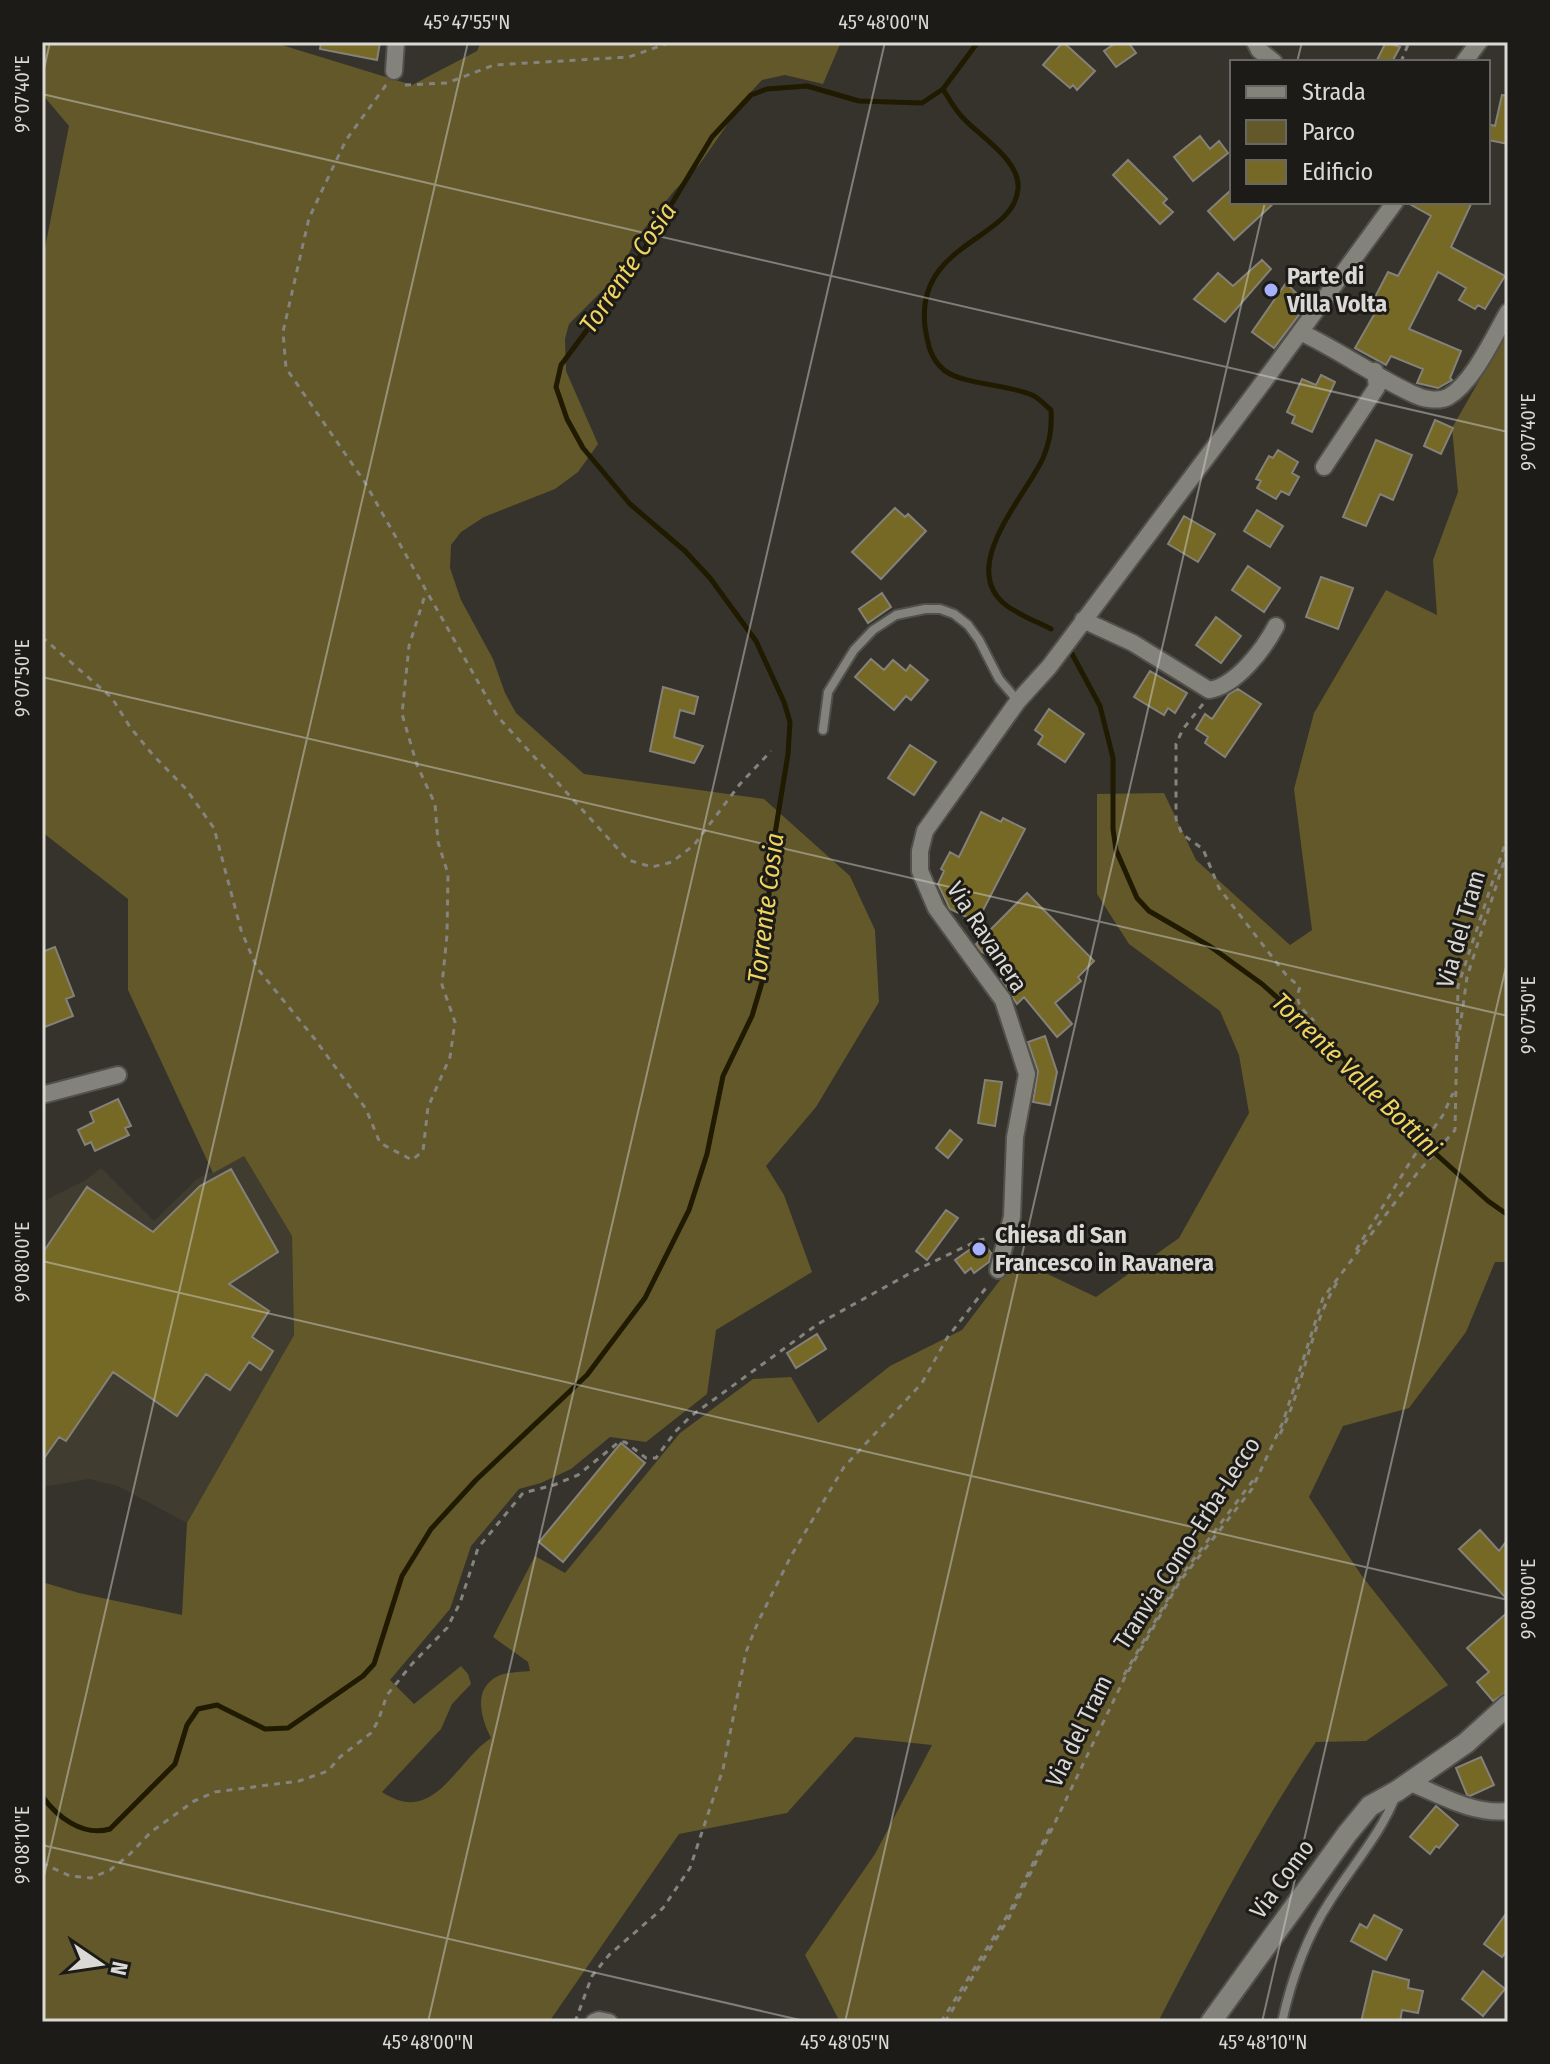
<svg xmlns="http://www.w3.org/2000/svg" width="1550" height="2064" viewBox="0 0 1550 2064" font-family="'Fira Sans Condensed',sans-serif">
<style>
.built{fill:#403d30}
.green{fill:#62582a}
.lines{fill:none;stroke-linecap:round;stroke-linejoin:round}
.stream{stroke:#201a00;stroke-width:5}
.building{fill:#766825;stroke:#838179;stroke-width:2}
.lane-casing{stroke:#51504b;stroke-width:12}
.street-casing{stroke:#51504b;stroke-width:20}
.secondary-casing{stroke:#51504b;stroke-width:24}
.path{stroke:#84837d;stroke-width:3;stroke-dasharray:6 6;stroke-linecap:butt}
.lane{stroke:#84837b;stroke-width:8}
.street{stroke:#84837b;stroke-width:16}
.secondary{stroke:#84837b;stroke-width:20}
.ticks{fill:none;stroke:#dad9d5;stroke-width:2;stroke-opacity:0.45}
.poi-dot{fill:#a6b1fc;stroke:#1c1b18;stroke-width:3}
.labels{text-anchor:middle;dominant-baseline:central;stroke-width:6;stroke-linejoin:round;paint-order:stroke}
.poi-label{font-size:24px;font-weight:bold;fill:#dad9d5;stroke:#1c1b18;text-anchor:start}
.street-label{font-size:24px;fill:#dad9d5;stroke:#1c1b18}
.water-label{font-size:26px;font-style:italic;fill:#efd55f;stroke:#1c1b18}
.neatline{fill:none;stroke:#dad9d5;stroke-width:3}
.ticks-label{font-size:20px;text-anchor:middle;fill:#dad9d5}
</style>
<rect width="100%" height="100%" fill="#35332c"/>
<path class="built" d="M244 1156 292 1236 294 1335 187 1523 118 1486 89 1479 42 1487V1202L86 1180 101 1168 154 1221 197 1179Z"/>
<path class="green" d="M42 42H272L412 85 477 51 481 42H841L823 84 785 75 762 80 748 95 699 165 674 191 634 242 620 273 569 324 565 339 566 371 598 444 578 472 555 489 484 517 461 532 451 545 450 568 461 600 493 659 505 693 516 713 584 774 764 799 850 876 875 930 879 1002 816 1107 766 1166 784 1195 812 1272 716 1330 707 1394 646 1442 610 1437 571 1469 541 1483 519 1489 471 1546 450 1609 390 1680 414 1704 461 1666 468 1674 471 1684 452 1704 441 1729 382 1792C434 1827 455 1762 491 1738 481 1718 472 1689 498 1676 507 1672 520 1672 530 1671L528 1662 493 1637 535 1556 565 1573 680 1433 753 1379 791 1377 818 1423 890 1366 962 1330 1016 1259 1096 1297 1179 1238 1249 1113 1239 1055 1220 1011 1129 944 1097 894V794L1164 793 1196 860 1290 945 1312 930 1294 789 1314 713 1386 590 1437 615 1433 560 1458 492 1452 428 1508 330V1262H1495L1466 1332 1409 1408 1343 1426 1309 1497 1362 1576 1448 1685 1366 1741 1316 1742C1257 1830 1207 1927 1158 2022H840L805 1955 875 1854 932 1745 855 1737 787 1813 679 1834 549 2022H42V1582L79 1593 182 1615 187 1523 294 1335 292 1236 244 1156 213 1173 128 990V899L42 832V263L69 126 42 94Z"/>
<g class="lines">
<path class="stream" d="M943 89C949 99 955 110 964 119 981 137 1021 161 1018 189 1014 240 915 242 925 327 928 345 930 358 944 370 960 384 1011 385 1032 395 1039 398 1045 405 1051 410 1052 428 1050 441 1043 458 1026 496 956 568 1007 606 1020 615 1037 622 1051 629
M1071 652 1100 706 1113 758V829L1116 850 1137 898 1149 911 1211 947 1262 984 1335 1049 1406 1127 1488 1201 1508 1215
M42 1796C57 1817 83 1837 110 1829L175 1764 187 1725 198 1709 217 1705 265 1729 288 1728 363 1676 374 1664 402 1576 431 1529 476 1480 587 1375 645 1298 689 1210 707 1154 723 1076 752 1016 763 979 772 852 788 754 790 722 784 702 756 641 710 578 685 551 630 504 583 448 567 419 556 387 561 365 633 268 712 137 751 95 767 89 807 86 859 101 922 103 943 89 978 42"/>
</g>
<path class="building" d="M321 42H380L377 60 320 49Z
M1063 42 1095 71 1077 90 1073 85 1070 88 1043 65Z
M1117 42H1128L1136 53 1116 67 1104 51Z
M1386 42 1400 47 1392 62H1376Z
M1502 95 1508 96V144L1488 140V124L1495 126Z
M1200 136 1210 149 1219 141 1228 153 1193 181 1174 157Z
M1128 160 1167 199 1163 203 1173 212 1160 224 1113 175Z
M1232 189V202H1275L1234 240 1208 211Z
M1406 202H1472L1451 247 1505 276 1485 309 1478 305 1475 309 1459 300 1466 288 1438 272 1409 329 1461 351 1450 378 1452 380 1438 388 1417 383 1423 369 1391 356 1386 365 1355 348 1379 306 1372 303 1388 272 1398 276 1431 216Z
M1262 260 1271 269 1225 322 1194 299 1218 273 1233 286Z
M1286 283 1307 304 1274 348 1252 332Z
M1321 375 1335 382 1312 432 1292 423 1295 416 1287 412 1302 379 1316 385Z
M1435 420 1453 428 1441 454 1424 446Z
M1376 440 1412 455 1393 500 1380 494 1366 526 1343 517Z
M1278 450 1298 462 1292 473 1299 477 1289 495 1281 491 1276 499 1257 488 1261 481 1256 479 1269 456 1273 458Z
M895 508 905 517 908 514 926 531 881 579 852 552Z
M1257 510 1283 526 1270 547 1244 531Z
M1184 516 1215 534 1198 562 1168 544Z
M1248 566 1280 588 1264 612 1232 590Z
M1321 577 1353 588 1338 629 1306 617Z
M882 593 891 607 868 623 859 609Z
M1216 617 1241 636 1221 663 1196 645Z
M871 659 884 670 893 660 906 671 910 665 928 680 911 700 906 696 894 710 855 677Z
M1150 671 1187 693 1175 713 1168 708 1164 715 1134 697Z
M663 687 698 697 694 714 680 710 674 737 703 746 694 763 650 751Z
M1238 689 1261 704 1225 757 1205 743 1208 737 1196 729 1205 714 1212 719 1229 694Z
M1049 709 1084 734 1065 762 1038 744 1043 736 1035 730Z
M910 745 936 762 914 795 888 778Z
M981 812 1001 822 1003 818 1025 829 977 922 950 909 938 884 944 871 941 869 950 852 959 857Z
M1027 893 1094 961 1078 977 1081 981 1055 1003 1072 1024 1057 1037 1024 997 1017 1004 1015 1001 1001 979 1012 968 982 952 976 944Z
M55 947 74 996 66 999 73 1016 42 1028V952Z
M1045 1036 1057 1072 1050 1105 1033 1102 1038 1071 1028 1042Z
M985 1080 1002 1082 995 1126 978 1123Z
M118 1099 131 1126 125 1128 129 1135 95 1151 91 1142 85 1145 78 1130 94 1122 90 1112Z
M950 1130 962 1140 948 1158 936 1148Z
M231 1169 278 1252 229 1284 269 1311 252 1337 273 1351 261 1370 249 1362 230 1390 206 1374 177 1416 113 1372 66 1441 59 1437 42 1461V1254L87 1187 153 1232 200 1186Z
M946 1210 958 1218 927 1260 916 1251Z
M982 1241 991 1253 989 1262 974 1273 971 1268 965 1273 955 1260Z
M817 1334 826 1349 796 1368 787 1353Z
M621 1443 645 1463 563 1562 539 1542Z
M1480 1530 1499 1551 1508 1539V1600L1459 1549Z
M1508 1612V1691L1493 1701 1477 1682 1489 1672 1467 1648Z
M1481 1757 1494 1785 1470 1796 1467 1795 1456 1768Z
M1436 1806 1458 1825 1439 1848 1436 1846 1430 1854 1410 1837Z
M1508 1911V1949L1502 1957 1484 1944Z
M1374 1915 1402 1930 1386 1960 1351 1941 1360 1924 1367 1928Z
M1373 1971 1409 1980 1408 1988 1423 1991 1418 2013 1402 2010 1400 2022H1361Z
M1483 1971 1505 1989 1483 2016 1462 1999Z"/>
<g class="lines">
<g class="lane-casing">
<path id="lane" d="M823 730 828 692 854 650 873 630 896 615 925 609H940L954 614 968 625 979 640 999 679 1018 701
M1282 2022C1291 1981 1307 1936 1330 1901 1352 1866 1381 1834 1396 1795"/>
</g>
<g class="street-casing">
<path id="street" d="M1255 42 1259 50 1274 62
M1464 62 1479 42
M394 71 396 42
M1300 332C1339 350 1374 376 1413 394 1423 399 1438 402 1448 397 1473 383 1494 336 1508 312
M1324 467 1377 387 1375 371
M1083 620 1133 643 1209 690C1236 686 1264 649 1276 626
M42 1095 118 1075
M998 1270 1012 1217 1015 1137 1027 1074 1003 1000 936 908 920 871V851L925 831 1018 701 1049 667 1276 365 1395 202
M1409 1782C1440 1795 1474 1815 1508 1811
M594 2022 599 2020 609 2022"/>
</g>
<g class="secondary-casing">
<path id="secondary" d="M1211 2022 1347 1834 1370 1806 1397 1791 1466 1743 1508 1705"/>
</g>
<path class="path" d="M1401 62 1409 42
M386 85 346 140 309 218 283 332 286 368 364 481 498 717 628 860 652 867 672 862 694 845 740 784 771 751
M405 85 447 83 494 65 629 57 671 42
M42 637 112 698 130 727 153 755 186 789 214 828 241 930 257 968 314 1038 366 1109 380 1143 412 1160 423 1151 428 1107 450 1057 455 1022 442 985 447 935 448 874 438 842 435 804 417 765 402 714 409 646 426 592
M1203 704 1183 729 1176 744V819L1182 834 1203 849 1219 888 1287 976 1300 987C1293 1004 1303 1009 1314 1021
M1458 1042 1467 977 1508 849
M1356 1250 1412 1159 1443 1115 1453 1093
M1280 1434C1305 1385 1309 1327 1338 1281
M1124 1675 1181 1576 1254 1479
M42 1863 70 1876 91 1878 110 1870 128 1856 151 1832 194 1801 215 1792 299 1781 328 1771 340 1757 371 1733 378 1721 387 1695 412 1664 447 1628 460 1603 478 1548 523 1493 554 1485 578 1475 619 1442H625L646 1458H656L675 1432 691 1416 818 1324 916 1270 979 1240 990 1238
M575 2022 592 1976 609 1955 663 1908 690 1868 723 1769 746 1652 758 1622 791 1556 844 1467 922 1383 947 1338 989 1284
M941 2022 1010 1911 1051 1826
M945 2022 1009 1918 1125 1677 1180 1581 1252 1489 1283 1422 1323 1298 1418 1172 1455 1130 1458 986 1508 835"/>
<use href="#lane" class="lane"/>
<use href="#street" class="street"/>
<use href="#secondary" class="secondary"/>
</g>
<path class="ticks" d="M1297 62 1302 42M42 78 50 42M42 94 1508 432M42 677 1508 1016M42 1261 1508 1600M42 1845 809 2022M42 1885 468 42M428 2022 885 42M845 2022 1265 202M1262 2022 1508 958"/>
<g class="poi-dot">
<circle cx="1271" cy="290" r="8"/>
<circle cx="979" cy="1249" r="8"/>
</g>
<g class="labels">
<g class="poi-label">
<text x="1287" y="276">Parte di<tspan x="1287" dy="28">Villa Volta</tspan></text>
<text x="995" y="1235">Chiesa di San<tspan x="995" dy="28">Francesco in Ravanera</tspan></text>
</g>
<g class="street-label">
<text transform="translate(1461 929) rotate(-74)">Via del Tram</text>
<text transform="translate(987 937) rotate(57)">Via Ravanera</text>
<text transform="translate(1187 1543) rotate(-57)">Tranvia Como-Erba-Lecco</text>
<text transform="translate(1079 1731) rotate(-64)">Via del Tram</text>
<text transform="translate(1282 1879) rotate(-54)">Via Como</text>
</g>
<g class="water-label">
<text transform="translate(628 268) rotate(-56)">Torrente Cosia</text>
<text transform="translate(766 908) rotate(-83)">Torrente Cosia</text>
<text transform="translate(1356 1075) rotate(44)">Torrente Valle Bottini</text>
</g>
</g>
<rect width="1550" height="2064" fill="none" stroke="#1c1b18" stroke-width="88"/>
<rect x="1230" y="60" width="260" height="144" fill="#1c1b18" stroke="#686764" stroke-width="2"/>
<rect x="1246" y="86" width="40" height="12" fill="#84837b" stroke="#686764" stroke-width="2"/>
<text x="1302" y="100" font-size="24" fill="#dad9d5">Strada</text>
<rect x="1246" y="120" width="40" height="24" fill="#62582a" stroke="#686764" stroke-width="2"/>
<text x="1302" y="140" font-size="24" fill="#dad9d5">Parco</text>
<rect x="1246" y="160" width="40" height="24" fill="#766825" stroke="#686764" stroke-width="2"/>
<text x="1302" y="180" font-size="24" fill="#dad9d5">Edificio</text>
<g transform="translate(100 1964) rotate(103)" stroke="#1c1b18" stroke-width="6" paint-order="stroke">
<path d="M0-6L14 30L0 20L-14 30Z" fill="#dad9d5"/>
<text y="-12" font-size="22" font-weight="bold" text-anchor="middle" fill="#dad9d5">N</text>
</g>
<rect x="44" y="44" width="1462" height="1976" class="neatline"/>
<g class="ticks-label">
<text x="467" y="29">45°47'55"N</text>
<text x="884" y="29">45°48'00"N</text>
<text transform="translate(22 94) rotate(-90)" y="7">9°07'40"E</text>
<text transform="translate(1528 432) rotate(-90)" y="7">9°07'40"E</text>
<text transform="translate(22 678) rotate(-90)" y="7">9°07'50"E</text>
<text transform="translate(1528 1015) rotate(-90)" y="7">9°07'50"E</text>
<text transform="translate(22 1262) rotate(-90)" y="7">9°08'00"E</text>
<text transform="translate(1528 1599) rotate(-90)" y="7">9°08'00"E</text>
<text transform="translate(22 1845) rotate(-90)" y="7">9°08'10"E</text>
<text x="428" y="2049">45°48'00"N</text>
<text x="845" y="2049">45°48'05"N</text>
<text x="1263" y="2049">45°48'10"N</text>
</g>
</svg>
